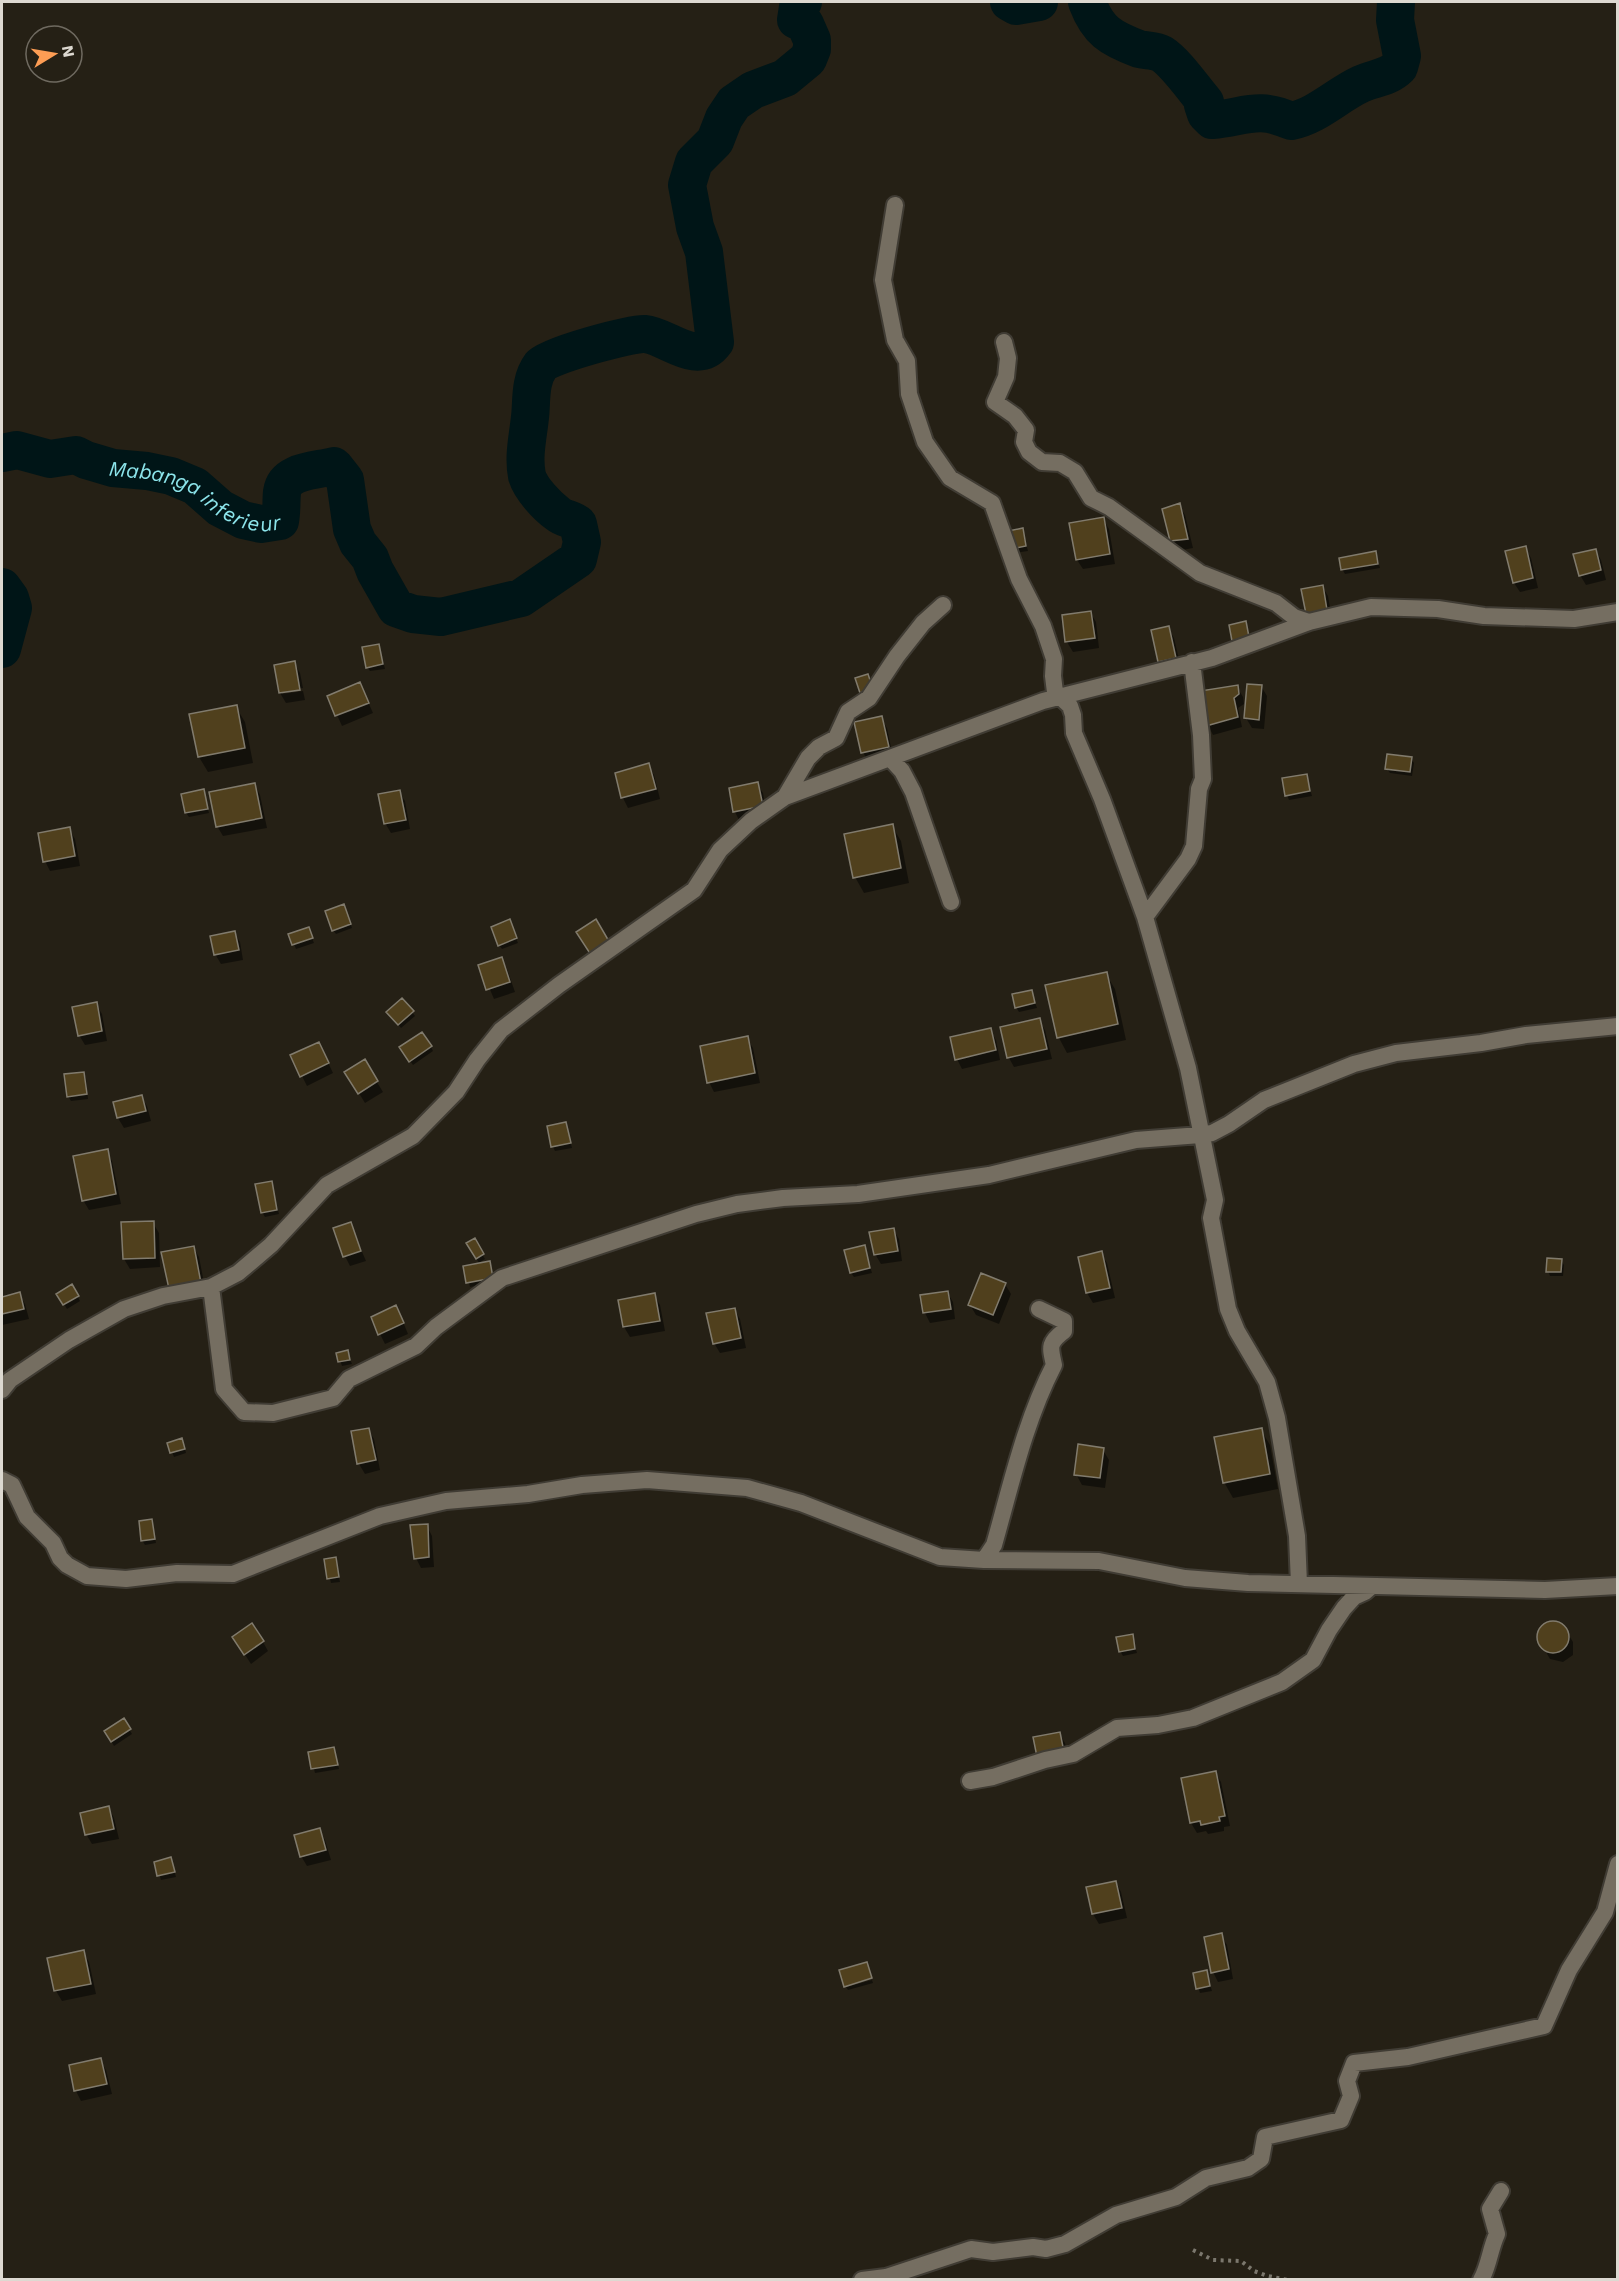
<svg xmlns="http://www.w3.org/2000/svg" width="1619" height="2281" viewBox="0 0 1619 2281" font-family="'Work Sans',sans-serif">
<style>
.shadow{fill:#0007}
.lines{fill:none;stroke-linecap:round;stroke-linejoin:round}
.river{stroke:#001517;stroke-width:38}
.building{fill:#50401d;stroke:#817b6d;stroke-width:1.5}
.street-casing{stroke:#403c34;stroke-width:20}
.path{stroke:#7b776d;stroke-width:4;stroke-dasharray:3 4.5;stroke-linecap:butt}
.street{stroke:#756e61;stroke-width:16}
.labels{text-anchor:middle;dominant-baseline:central;stroke-width:5;stroke-linejoin:round;paint-order:stroke}
.water-label{font-size:21px;font-style:italic;fill:#8ce5eb;stroke:#252015}
</style>
<rect width="100%" height="100%" fill="#252015"/>
<path class="shadow" d="M1179 505 1185 515 1193 548 1177 551 1172 541 1164 510Z
M1103 519 1109 529 1115 564 1083 569 1077 560Z
M1022 530 1028 551 1015 553 1010 532Z
M1525 548 1531 558 1538 588 1520 592 1514 583Z
M1596 551 1601 560 1606 580 1586 585 1580 575Z
M1376 553 1380 568 1345 574 1342 569Z
M1322 586 1328 596 1332 619 1307 613Z
M1090 612 1096 622 1099 648 1073 652 1067 642 1063 616Z
M1168 628 1174 638 1181 668 1165 672 1160 662 1153 632Z
M379 645 385 669 370 671 367 667Z
M294 663 300 673 303 688 282 691V694L303 691 305 700 286 703 280 693 275 666Z
M360 684 373 713 342 726 329 697Z
M1261 686 1267 696 1264 729 1252 728 1246 718Z
M1237 687 1243 697 1244 704 1238 708 1242 727 1213 735 1208 725Z
M236 707 245 722 253 763 208 772 199 757Z
M881 718 887 728 893 757 868 762 863 752Z
M1411 758 1414 763 1412 776 1390 773 1387 769Z
M648 765 654 775 660 799 628 808 623 798 616 774Z
M1306 775 1312 796 1289 800 1287 795Z
M757 784 763 793 767 816 740 822 735 812Z
M255 785 260 795 267 828 223 836 217 826Z
M203 791 209 813 189 817 186 813Z
M399 792 405 801 410 829 391 833 385 823Z
M892 826 901 841 909 883 864 893 855 877Z
M69 829 75 839 80 866 50 871 45 861Z
M345 910 352 928 336 934 333 930Z
M511 926 518 943 502 949 499 945Z
M234 932 240 942 243 960 221 964 215 954Z
M310 933 314 943 296 949 294 944Z
M502 959 507 969 515 992 494 999 480 966Z
M1106 974 1115 989 1126 1040 1067 1053 1059 1038Z
M1031 991 1037 1008 1019 1012 1016 1007Z
M96 1004 102 1014 107 1041 85 1045 79 1035Z
M412 1012 415 1016 401 1028 391 1016Z
M1039 1020 1045 1030 1052 1059 1014 1067 1009 1058Z
M990 1030 996 1040 1000 1060 962 1069 957 1059Z
M747 1038 753 1048 760 1083 714 1092 709 1082Z
M431 1047 433 1051 413 1065 401 1048Z
M324 1054 333 1073 307 1086 302 1076Z
M364 1061 383 1092 365 1103 346 1072Z
M83 1073 86 1078 88 1099 71 1101 68 1096Z
M141 1096 147 1106 151 1121 124 1128 118 1118Z
M566 1124 572 1148 555 1151 553 1147Z
M107 1151 112 1161 121 1204 89 1210 83 1200Z
M271 1183 279 1214 265 1217 262 1212Z
M153 1223 159 1233 160 1267 130 1269 124 1259Z
M350 1224 366 1261 350 1266 345 1256Z
M893 1229 899 1239 902 1261 881 1264 875 1254Z
M474 1240 485 1259 479 1263 468 1243Z
M193 1247 199 1257 206 1293 176 1299Z
M864 1247 872 1273 854 1277 851 1273Z
M1101 1253 1107 1263 1115 1298 1093 1303 1087 1293 1080 1258Z
M1561 1260 1564 1265 1563 1276H1550L1548 1271Z
M489 1263 495 1282 470 1287 465 1267Z
M1005 1284 1011 1294 999 1324 976 1315 970 1305Z
M72 1286 80 1301 67 1309 58 1294Z
M947 1292 953 1302 955 1319 930 1323 925 1313 922 1296Z
M19 1294 25 1304 29 1319 2 1325V1298Z
M654 1295 660 1305 665 1331 630 1337 624 1327Z
M734 1309 740 1319 746 1348 720 1353 714 1343Z
M401 1317 408 1334 385 1344 380 1334Z
M347 1352 352 1364 342 1366 338 1354Z
M368 1429 374 1439 380 1470 365 1474 359 1464 352 1433Z
M1261 1430 1270 1445 1278 1489 1233 1498 1224 1482Z
M184 1445 186 1453 174 1457 172 1452Z
M1103 1450 1109 1460 1105 1488 1082 1485 1076 1474Z
M152 1521 156 1543 145 1545 142 1540Z
M427 1526 432 1536 434 1567 421 1568 416 1558Z
M335 1559 340 1582 331 1583 326 1560Z
M1551 1622 1563 1626 1573 1642V1655L1563 1662 1550 1659 1540 1642 1539 1636 1545 1625Z
M1132 1636 1137 1653 1123 1656 1120 1651Z
M263 1642 268 1651 251 1664 240 1647Z
M124 1720 132 1734 114 1746 106 1732Z
M1059 1733 1065 1743 1069 1762 1038 1757Z
M334 1748 339 1769 315 1773 310 1753Z
M1215 1772 1221 1782 1230 1826 1224 1827V1831L1208 1834 1206 1831 1197 1833 1191 1823 1183 1779Z
M109 1808 114 1818 119 1839 92 1844 86 1834Z
M320 1830 325 1840 331 1860 307 1866 301 1856Z
M171 1859 176 1877 161 1880 156 1863Z
M1116 1882 1121 1892 1127 1918 1099 1924 1093 1914Z
M1221 1935 1227 1945 1233 1979 1218 1982 1213 1972Z
M83 1952 89 1962 96 1994 62 2001 56 1991 49 1959Z
M1206 1972 1212 1991 1200 1993 1194 1974Z
M872 1980 873 1983 848 1990 846 1987Z
M100 2060 106 2070 112 2094 81 2101 76 2091 71 2066Z"/>
<g class="lines">
<g class="river">
<path d="M1009 2 1016 6 1039 2"/>
<path d="M1087 2C1098 31 1110 38 1139 49 1146 51 1155 50 1162 54 1176 63 1193 88 1205 102L1203 105 1206 114 1212 120C1245 117 1258 106 1291 121 1317 116 1337 95 1361 84 1374 78 1388 78 1399 67L1402 56 1395 20 1396 2"/>
<path id="s1" d="M2 453 17 450 50 459 76 455 86 460 113 468 147 471 171 476 195 486 220 508 243 520 261 524 280 521C282 511 281 502 282 492 285 470 316 471 334 466L345 480 352 529 358 543 370 558 375 571 396 608 413 614 441 617 521 598 578 559 582 542 578 524C573 519 564 519 558 514 547 506 531 489 527 476 523 456 528 437 530 417 532 402 529 381 541 365 548 356 631 333 645 334 667 336 697 367 715 342L704 252 695 227 687 185 694 162 715 141 724 118 734 103 753 90 785 78 808 59 812 49V40L805 24 796 20 798 7 803 2"/>
<path d="M2 587 10 598 13 608 2 649"/>
</g>
</g>
<path class="building" d="M1180 503 1188 539 1170 541 1162 509Z
M1104 517 1110 554 1076 560 1069 523Z
M1023 528 1026 546 1011 549 1008 531Z
M1526 546 1533 578 1513 583 1505 551Z
M1596 549 1601 570 1579 576 1573 554Z
M1376 551 1378 564 1341 570 1339 558Z
M1323 585 1327 610 1306 614 1301 589Z
M1091 611 1095 638 1065 642 1062 615Z
M1246 621 1249 637 1232 641 1229 625Z
M1169 626 1176 658 1158 662 1151 630Z
M379 644 383 664 366 668 362 647Z
M295 661 300 690 279 693 274 665Z
M868 674 873 689 860 693 855 678Z
M360 682 369 703 335 716 327 696Z
M1247 684 1262 685 1259 720 1244 718Z
M1238 685 1239 694 1234 698 1238 717 1206 726 1200 691Z
M237 705 245 748 198 757 189 714Z
M882 716 889 747 861 753 854 722Z
M1387 754 1412 757 1410 772 1385 769Z
M649 763 656 789 621 798 615 773Z
M1307 774 1310 791 1285 796 1282 778Z
M758 782 763 806 733 812 729 788Z
M255 783 262 818 216 827 209 792Z
M204 789 208 809 185 813 181 794Z
M400 790 406 820 384 824 378 794Z
M893 824 901 868 853 878 844 834Z
M70 827 75 856 43 862 38 833Z
M344 904 351 924 332 931 325 911Z
M510 919 517 938 498 946 491 927Z
M596 919 610 943 591 955 576 932Z
M309 927 313 938 292 945 288 934Z
M235 931 239 950 214 955 210 936Z
M502 957 510 982 486 990 478 965Z
M1107 972 1118 1024 1057 1038 1045 985Z
M1032 990 1035 1003 1015 1008 1012 994Z
M402 998 414 1011 398 1025 386 1012Z
M97 1002 102 1031 78 1036 72 1007Z
M1040 1018 1047 1049 1007 1058 1000 1027Z
M991 1028 996 1050 955 1060 950 1037Z
M422 1032 432 1046 409 1062 399 1047Z
M748 1036 755 1073 707 1083 700 1046Z
M319 1042 329 1063 300 1077 290 1055Z
M365 1059 378 1081 358 1094 344 1072Z
M84 1072 87 1094 67 1097 64 1074Z
M142 1095 146 1111 117 1118 113 1102Z
M566 1122 571 1143 551 1147 547 1126Z
M108 1149 116 1194 82 1201 73 1156Z
M272 1181 277 1210 261 1213 255 1184Z
M154 1221 155 1258 123 1259 121 1222Z
M351 1222 361 1251 343 1257 333 1228Z
M894 1228 898 1251 874 1255 869 1232Z
M475 1238 484 1254 476 1259 466 1243Z
M865 1245 870 1268 850 1273 844 1250Z
M194 1246 201 1283 169 1289 161 1252Z
M1102 1251 1110 1288 1086 1293 1078 1257Z
M1547 1258 1562 1259 1561 1272H1546Z
M490 1261 493 1278 466 1283 463 1266Z
M981 1273 1006 1283 993 1315 968 1305Z
M72 1284 79 1296 63 1305 56 1294Z
M948 1291 951 1309 923 1313 920 1295Z
M20 1292 24 1309 2 1314V1297Z
M655 1293 660 1321 623 1327 618 1300Z
M396 1305 404 1323 378 1335 371 1317Z
M735 1308 741 1338 713 1344 706 1313Z
M348 1350 350 1360 338 1362 336 1353Z
M369 1428 376 1460 357 1464 351 1431Z
M1262 1428 1270 1474 1223 1483 1214 1437Z
M182 1438 185 1449 170 1453 167 1443Z
M1078 1444 1104 1448 1100 1478 1074 1475Z
M152 1519 155 1539 141 1541 139 1521Z
M428 1524 429 1557 414 1559 410 1525Z
M336 1557 339 1577 327 1579 324 1559Z
M1537 1637a16 16 0 1 1 32 0a16 16 0 1 1-32 0Z
M252 1623 264 1641 244 1655 232 1637Z
M1133 1634 1135 1649 1119 1652 1116 1637Z
M124 1718 131 1729 111 1742 104 1731Z
M1060 1732 1064 1752 1037 1757 1033 1737Z
M334 1747 338 1765 311 1769 308 1752Z
M1216 1771 1225 1816 1219 1817 1220 1821 1201 1825 1200 1821 1190 1823 1181 1778Z
M109 1806 114 1829 85 1835 80 1813Z
M320 1828 326 1850 300 1857 294 1835Z
M171 1857 175 1872 157 1876 154 1862Z
M1116 1881 1122 1908 1092 1914 1086 1887Z
M1222 1933 1229 1969 1211 1973 1204 1937Z
M84 1950 91 1984 54 1991 47 1958Z
M867 1962 872 1978 844 1987 839 1970Z
M1207 1970 1210 1986 1196 1989 1193 1973Z
M101 2058 107 2084 74 2091 69 2065Z"/>
<g class="lines">
<g class="street-casing">
<path id="street" d="M895 205 883 280 895 340 907 361 909 394 925 442 950 478 992 503 1019 579 1043 626 1054 659 1053 676 1055 692 1070 706 1073 715 1074 733 1102 799 1145 917 1188 1068 1215 1200 1211 1218 1228 1309 1237 1331 1267 1382 1277 1418 1297 1536 1299 1584
M1004 342 1008 358 1006 377 995 402 1015 416 1026 430 1024 442 1029 452 1042 462 1060 463 1075 472 1091 498 1109 507 1200 573 1276 603 1294 617 1309 622
M890 758 902 771 913 792 951 902
M785 797 808 758 819 747 836 738 848 712 869 698 897 656 923 623 943 605
M1145 917 1188 859 1194 846 1199 789 1203 779 1201 735 1192 662
M211 1287 224 1389 244 1412 273 1413 333 1398 349 1379 416 1346 436 1327 502 1278 696 1214 737 1204 783 1198 858 1194 989 1175 1136 1140 1200 1135 1212 1133 1229 1124 1264 1100 1354 1064 1396 1053 1481 1043 1526 1035 1618 1026
M2 1390 10 1380 69 1340 124 1309 163 1296 211 1287 238 1273 271 1245 327 1185 413 1136 456 1092 477 1060 501 1030 559 985 694 890 720 850 751 821 785 797 1043 701 1212 658 1309 622 1371 607 1438 609 1484 616 1574 619 1618 612
M2 1480 12 1485 27 1517 53 1543 60 1558 67 1565 87 1576 126 1579 177 1573 233 1574 380 1516 446 1501 528 1494 582 1485 647 1480 747 1488 801 1503 940 1557 984 1560 1099 1561 1185 1578 1248 1583 1545 1590 1618 1586
M984 1560 994 1545C1011 1485 1025 1421 1054 1365 1050 1347 1048 1343 1064 1331V1321L1039 1309
M970 1781 993 1777 1045 1760 1073 1754 1117 1728 1158 1725 1193 1718 1282 1682 1313 1660 1329 1630 1344 1608 1354 1597 1365 1592 1372 1586
M862 2280 886 2277 971 2249 993 2252 1033 2247 1046 2249 1065 2244 1116 2215 1176 2197 1206 2178 1248 2168 1261 2159 1265 2137 1341 2120 1351 2096 1347 2081 1354 2063 1408 2057 1544 2026 1569 1970 1605 1912 1618 1864
M1481 2280C1489 2266 1490 2249 1497 2234L1490 2209 1501 2191"/>
</g>
<path class="path" d="M1193 2250 1213 2260 1241 2261 1254 2271 1268 2276 1288 2280"/>
<use href="#street" class="street"/>
</g>
<g class="labels">
<g class="water-label">
<text stroke="none"><textPath href="#s1" startOffset="204">Mabanga inferieur</textPath></text>
</g>
</g>
<rect width="1619" height="2281" fill="none" stroke="#ddd9d1" stroke-width="6"/>
<g transform="translate(54 54) rotate(79)"><circle r="28" fill="#252015" stroke="#6f6a60" stroke-width="1.5"/>
<path d="M0-4.5L10 22L0 15L-10 22Z" fill="#fd9d54"/>
<text y="-9" font-size="16" font-weight="bold" text-anchor="middle" fill="#ddd9d1">N</text>
</g>
</svg>
